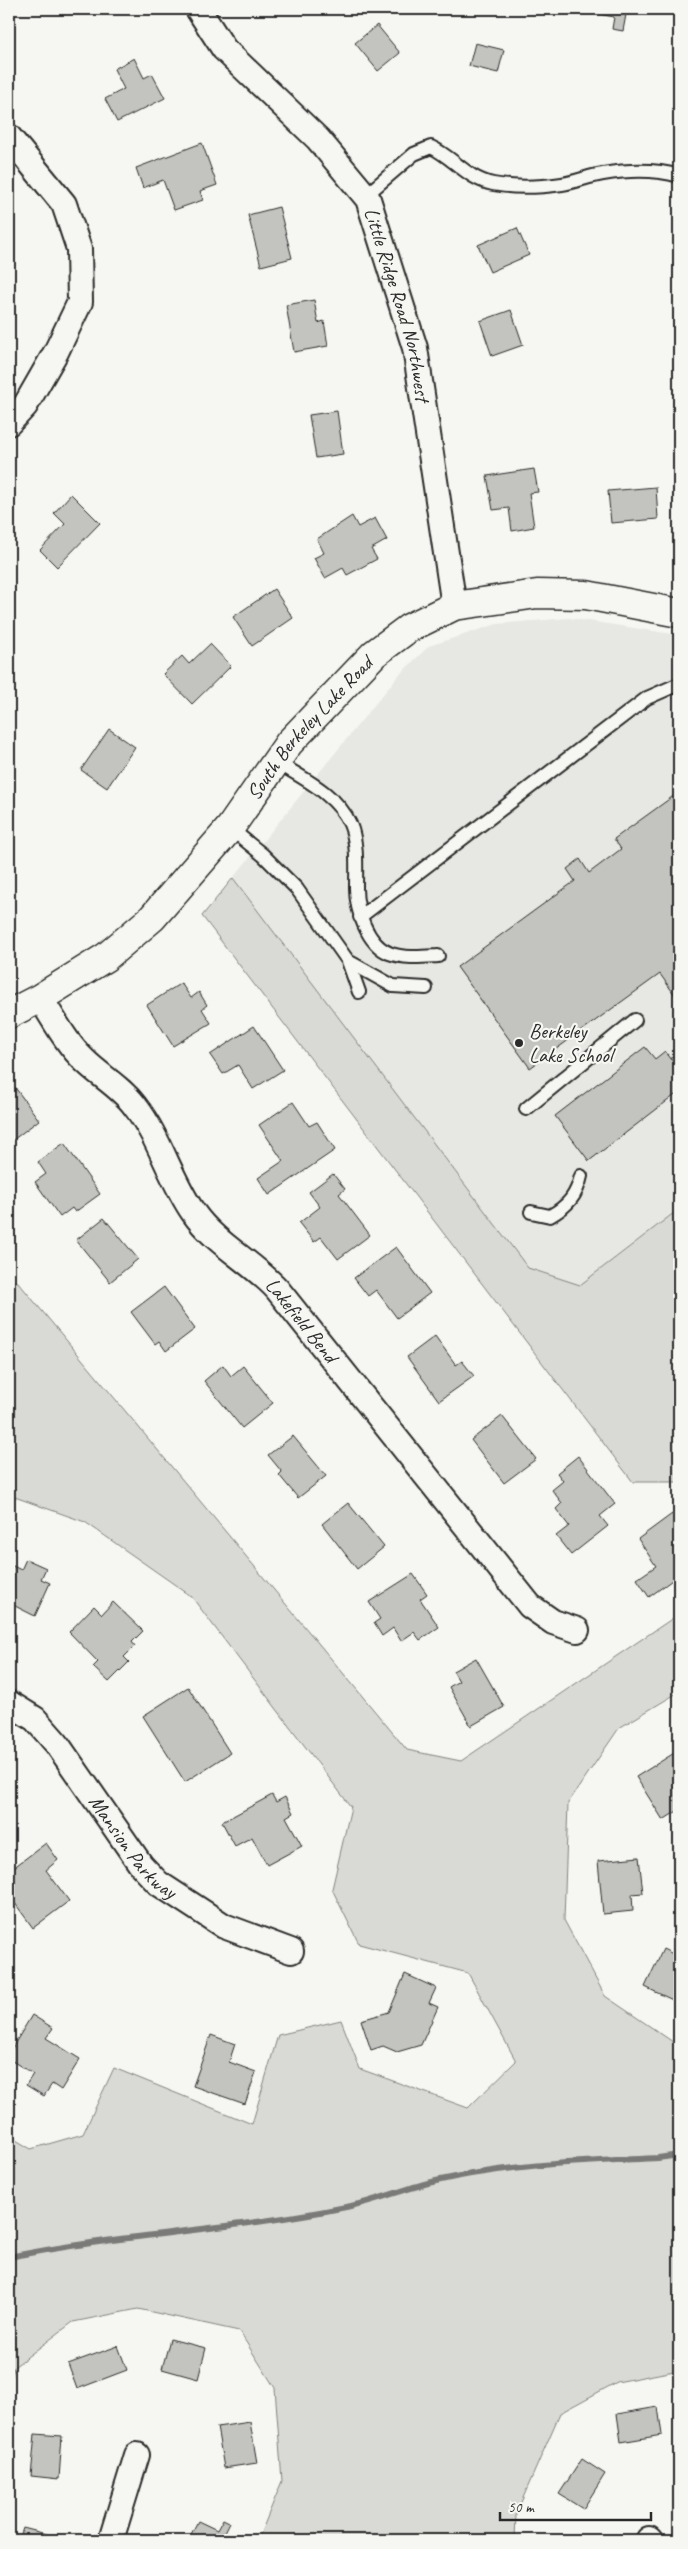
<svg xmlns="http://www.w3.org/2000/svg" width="688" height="2549" viewBox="0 0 688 2549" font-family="Caveat,sans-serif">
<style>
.built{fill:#e7e7e3}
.green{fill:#d9d9d5;stroke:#828280}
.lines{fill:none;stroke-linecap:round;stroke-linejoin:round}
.stream{stroke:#7a7a78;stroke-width:6}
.building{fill:#c3c3c0;stroke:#2b2b2b}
.service-casing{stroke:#2b2b2b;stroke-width:16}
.minor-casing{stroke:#2b2b2b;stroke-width:28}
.tertiary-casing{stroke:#2b2b2b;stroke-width:31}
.service{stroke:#f6f6f2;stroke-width:12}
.minor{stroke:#f6f6f2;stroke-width:24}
.tertiary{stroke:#f6f6f2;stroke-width:28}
.poi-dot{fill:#2b2b2b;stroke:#f6f6f2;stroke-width:2}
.labels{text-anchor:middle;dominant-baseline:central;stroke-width:4.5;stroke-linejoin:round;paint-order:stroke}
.street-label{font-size:21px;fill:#2b2b2b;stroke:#f6f6f2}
.poi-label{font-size:21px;fill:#2b2b2b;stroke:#f6f6f2;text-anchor:start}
</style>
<rect width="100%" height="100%" fill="#f6f6f2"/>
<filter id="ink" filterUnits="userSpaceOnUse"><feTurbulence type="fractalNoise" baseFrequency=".02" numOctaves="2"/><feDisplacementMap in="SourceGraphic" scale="10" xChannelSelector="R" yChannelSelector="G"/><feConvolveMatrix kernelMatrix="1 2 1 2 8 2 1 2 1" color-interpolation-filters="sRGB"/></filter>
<g filter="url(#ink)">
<path class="built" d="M569 618 679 635V1209L580 1285 528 1268 233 878 398 676 429 646 497 624Z"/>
<path class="green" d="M233 878 528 1268 580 1285 679 1209V1482H633L202 916Z
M9 1280 18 1282 407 1750 461 1761 679 1614V1692L619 1728 568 1803 564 1920 605 1996 679 2046V2370L617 2382 560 2413 516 2514 515 2540H258L282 2481 275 2388 239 2331 138 2309 73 2322 14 2367 9 2388V2136L31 2149 83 2134 114 2068 252 2124 278 2035 341 2020 360 2069 468 2108 516 2061 468 1973 359 1944 332 1889 351 1807 191 1596 85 1522 9 1495Z"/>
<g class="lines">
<path class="stream" d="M9 2257C120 2234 234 2230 346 2207 376 2201 406 2188 436 2181 510 2164 584 2162 658 2158L679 2155"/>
</g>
<path class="building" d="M584 9H627L623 31 612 29 614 17 583 11Z
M377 25 400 53 378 71 355 43Z
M475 43 504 50 498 73 469 66Z
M134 58 144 78 152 74 165 98 117 122 105 99 124 89 114 69Z
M202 143 217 185 200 191 203 200 174 210 163 180 143 188 136 168Z
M279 207 292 258 261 266 248 215Z
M517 228 529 255 490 272 478 245Z
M314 300 318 323 324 321 328 346 294 352 286 305Z
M511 310 523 345 492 356 480 321Z
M337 411 343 454 316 458 309 415Z
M534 469 538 492 529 493 534 527 512 531 509 508 493 510 487 476Z
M656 487 658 519 611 523 608 491Z
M71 494 100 523 57 567 40 550 65 524 54 513Z
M352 516 358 527 375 518 387 540 371 549 377 559 347 575 343 568 325 578 314 558 324 553 317 539Z
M274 589 293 618 252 646 233 617Z
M210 644 231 666 192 704 163 674 182 656 189 664Z
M109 729 135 747 107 788 81 770Z
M679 792V1001L660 974 530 1068 457 967 575 881 567 869 580 859 589 873 621 849 614 839Z
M181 983 191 998 199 992 207 1005 202 1009 211 1023 173 1046 147 1005Z
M254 1026 283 1070 253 1089 238 1065 223 1074 210 1055Z
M645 1047 655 1059 665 1051 679 1069V1092L589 1161 555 1116Z
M11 1082 39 1120 9 1143V1084Z
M293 1102 309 1126 317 1122 335 1150 269 1195 258 1178 283 1161 259 1125Z
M64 1143 100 1194 75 1212 72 1208 60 1217 35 1182 46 1174 38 1162Z
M333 1174 345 1189 339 1194 370 1235 338 1259 321 1237 314 1242 299 1223 320 1207 309 1192Z
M104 1218 138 1259 110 1282 76 1240Z
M396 1247 430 1293 397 1318 376 1290 368 1296 354 1278Z
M164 1287 195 1329 166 1351 159 1341 155 1344 131 1312Z
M435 1336 456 1365 462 1361 474 1376 439 1401 407 1357Z
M223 1365 231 1376 243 1366 273 1403 242 1428 204 1381Z
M502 1416 536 1459 504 1483 471 1440Z
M293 1436 326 1476 298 1498 279 1475 282 1472 268 1455Z
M578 1456 615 1504 600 1516 608 1526 571 1555 556 1536 569 1526 556 1509 562 1503 552 1490 563 1481 557 1473Z
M348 1503 384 1547 357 1569 322 1524Z
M672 1514 679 1524V1575L649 1597 637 1579 656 1566 638 1539Z
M26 1559 46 1568 41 1579 50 1583 35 1616 9 1603V1564L21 1570Z
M413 1574 427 1594 420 1599 439 1627 420 1640 414 1632 401 1641 393 1628 382 1636 374 1623 380 1619 369 1602Z
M113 1602 143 1631 132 1642 135 1646 124 1657 129 1662 109 1682 93 1667 98 1662 69 1632 94 1606 102 1614Z
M476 1658 504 1707 471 1726 449 1687 459 1681 453 1671Z
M188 1687 230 1753 185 1782 143 1716Z
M679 1750V1792L676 1794 679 1800V1810L663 1820 636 1777Z
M272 1795 276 1802 285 1797 293 1813 286 1817 302 1846 267 1865 252 1837 235 1846 222 1822Z
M46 1843 58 1860 46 1870 69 1901 33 1928 9 1895V1871Z
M639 1857 643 1893 632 1894 633 1911 603 1914 598 1861Z
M663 1949 679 1957V2003L645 1987Z
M405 1974 436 1988 429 2003 438 2007 421 2045 397 2052 383 2046 371 2050 361 2020 389 2012Z
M32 2015 53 2028 46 2038 80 2059 61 2090 52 2084 44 2096 26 2085 33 2074 9 2059V2053Z
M211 2035 235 2044 229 2062 256 2072 245 2104 193 2086Z
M170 2339 206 2348 198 2379 162 2369Z
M118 2346 127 2370 77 2389 68 2364Z
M658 2407 662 2435 621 2442 617 2414Z
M250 2422 257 2463 224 2468 217 2427Z
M35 2434 62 2436 59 2479 31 2476Z
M582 2459 605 2474 583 2509 559 2494Z
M223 2519 229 2522 220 2540H188L198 2521 217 2530Z
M23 2528 54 2536 53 2540H19Z"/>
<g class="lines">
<g class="service-casing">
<path id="service" d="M365 196 414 154 431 147C453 157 467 179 493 184 514 188 541 187 562 184 576 182 589 176 603 174 628 170 655 169 679 176
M275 761C302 778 337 794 350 824 358 843 356 868 356 888 356 910 367 944 389 953 405 959 422 957 438 956
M230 828 263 855 297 889 348 961 359 992
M360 917 647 698 679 684
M348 961 393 986 426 988
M526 1109 635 1020
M531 1212 550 1216C568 1206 577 1195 581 1176"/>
</g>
<g class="minor-casing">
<g id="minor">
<path id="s1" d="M198 9 224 49 318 139 368 199 415 348 454 606"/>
<path d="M9 137 64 204 79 249 80 302 56 352 25 406 9 423"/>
<path id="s2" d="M40 998C54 1019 66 1043 84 1060 100 1076 122 1088 135 1106 160 1138 170 1179 193 1212 215 1244 251 1261 277 1289L530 1606 553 1622 577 1630"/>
<path id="s3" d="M9 1703 35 1719 57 1744 141 1865 158 1883 224 1926 291 1951"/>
<path d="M649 2539 650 2540"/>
<path d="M111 2540 137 2455"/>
</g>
</g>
<g class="tertiary-casing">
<g id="tertiary">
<path id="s4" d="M9 1014 40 998 106 957 152 918 230 828 289 743 374 654 409 628 454 606 537 594 586 595 679 613"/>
</g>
</g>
<use href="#service" class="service"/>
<use href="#minor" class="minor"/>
<use href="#tertiary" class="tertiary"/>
</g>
</g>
<circle class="poi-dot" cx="519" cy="1043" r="5"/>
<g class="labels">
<g class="street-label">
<text stroke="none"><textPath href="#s1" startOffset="366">Little Ridge Road Northwest</textPath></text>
<text stroke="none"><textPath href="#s4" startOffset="420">South Berkeley Lake Road</textPath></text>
<text stroke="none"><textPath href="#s2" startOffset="420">Lakefield Bend</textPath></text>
<text stroke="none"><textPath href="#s3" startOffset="192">Mansion Parkway</textPath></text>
</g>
<g class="poi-label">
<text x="529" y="1031">Berkeley<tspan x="529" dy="24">Lake School</tspan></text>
</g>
</g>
<rect width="688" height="2549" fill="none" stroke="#f6f6f2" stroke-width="30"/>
<rect x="15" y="15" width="658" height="2519" fill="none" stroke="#2b2b2b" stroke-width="2" filter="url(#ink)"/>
<path d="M500 2512v8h151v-8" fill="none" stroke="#2b2b2b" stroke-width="2.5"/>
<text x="508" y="2512" font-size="15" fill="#2b2b2b" stroke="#f6f6f2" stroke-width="4" paint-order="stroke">50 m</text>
</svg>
